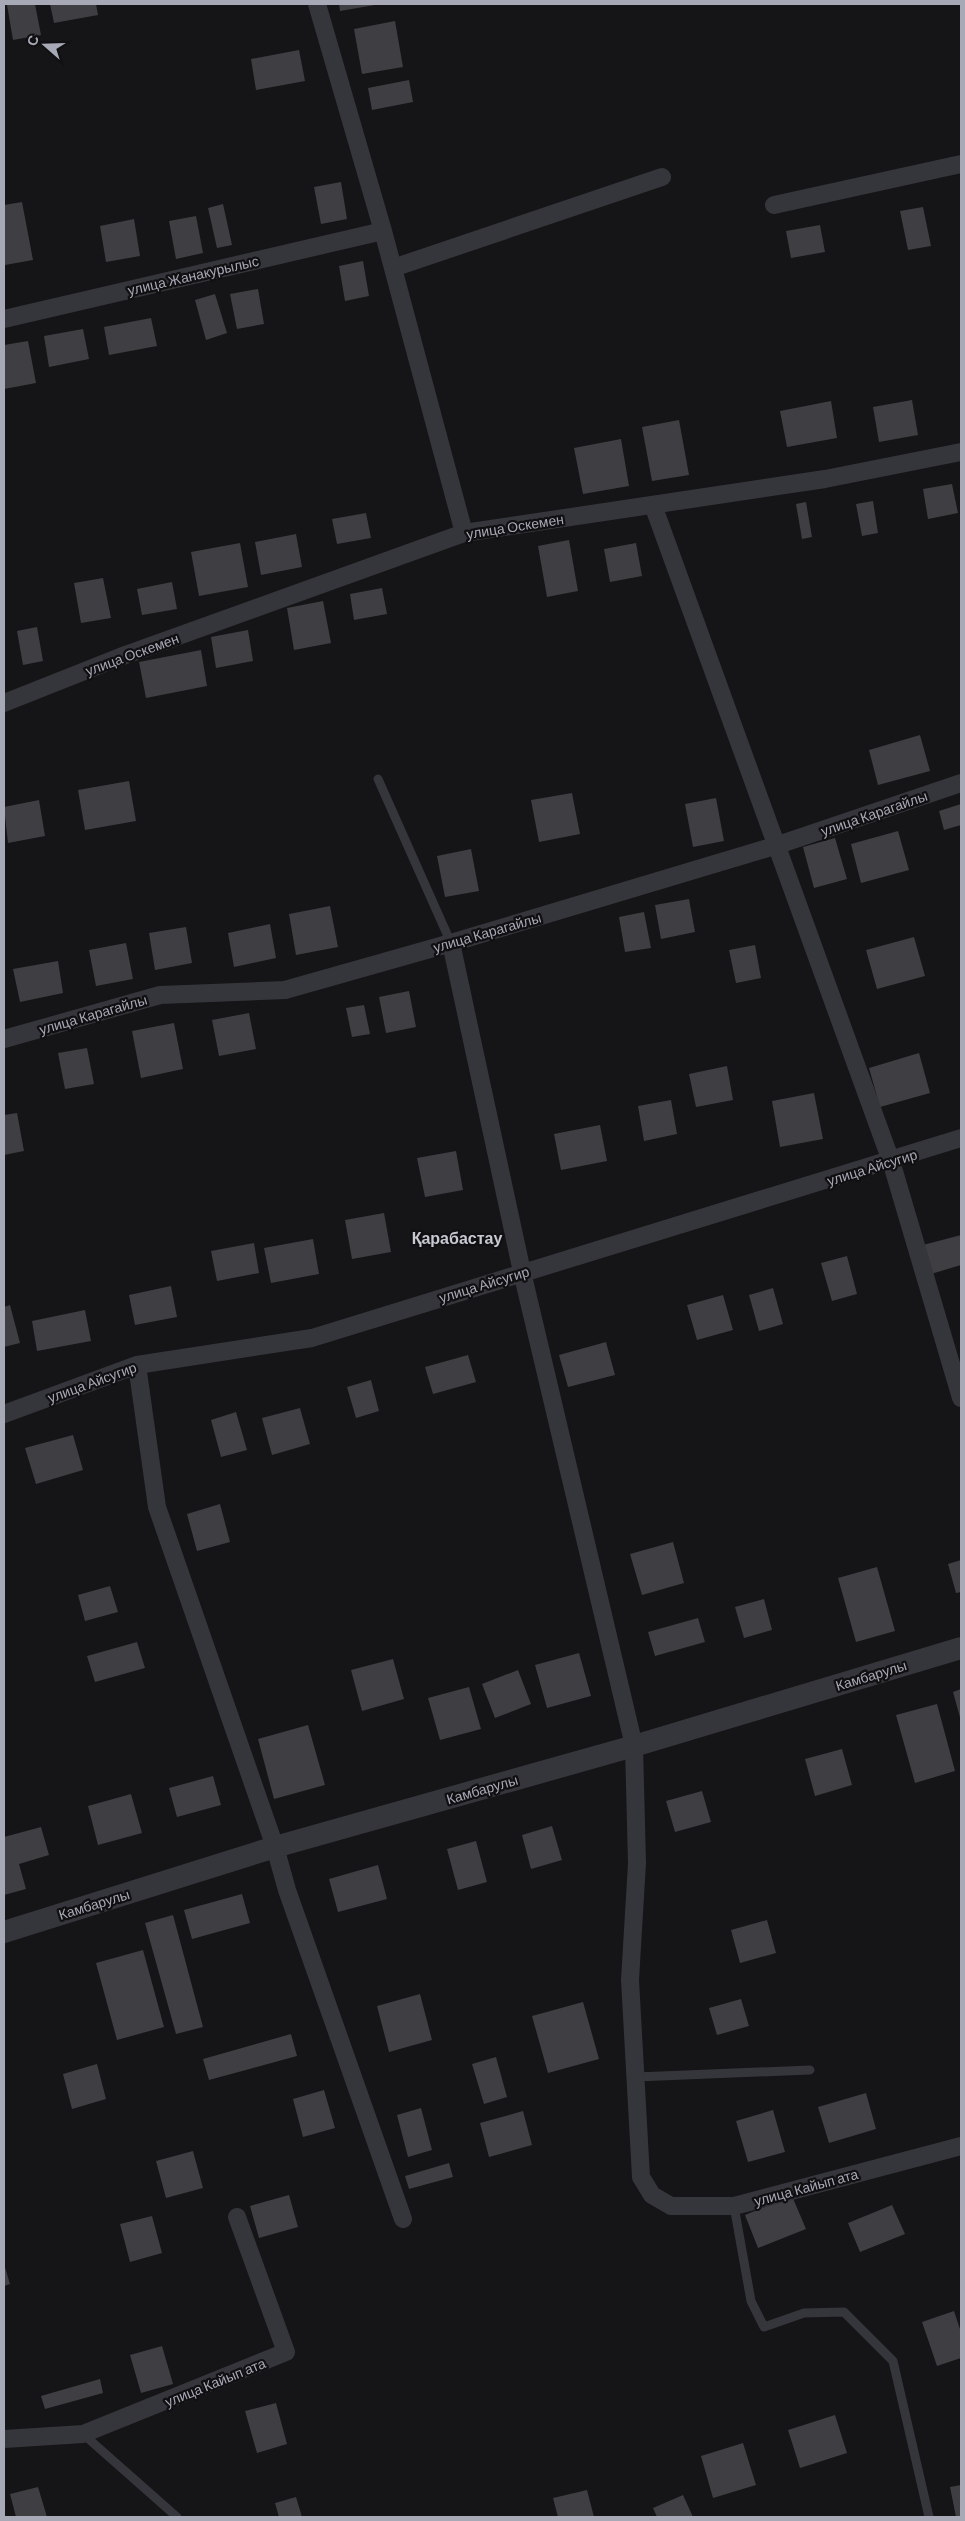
<svg xmlns="http://www.w3.org/2000/svg" width="965" height="2521" viewBox="0 0 965 2521" font-family="Barlow,sans-serif">
<style>
.building{fill:#3f3e43}
.lines{fill:none;stroke-linecap:round;stroke-linejoin:round}
.service{stroke:#35363b;stroke-width:9}
.minor{stroke:#35363b;stroke-width:18}
.tertiary{stroke:#35363b;stroke-width:22}
.labels{text-anchor:middle;dominant-baseline:central;stroke-width:4.5;stroke-linejoin:round;paint-order:stroke}
.street-label{font-size:14px;fill:#a7a9b6;stroke:#100f11}
.quarter-label{font-size:16px;font-weight:bold;fill:#c7c9d2;stroke:#100f11}
</style>
<rect width="100%" height="100%" fill="#151416"/>
<path class="building" d="M14 4H35L41 35 13 40 7 5Z
M50 4H96L98 15 54 23Z
M339 4H375V5L340 11Z
M395 21 403 67 362 74 354 29Z
M299 50 305 81 256 90 251 59Z
M409 80 413 102 372 110 368 88Z
M341 182 347 219 321 224 314 187Z
M22 202 33 260 5 265 4 205Z
M223 204 232 245 217 248 208 208Z
M923 207 931 246 908 250 900 211Z
M196 216 203 253 176 259 169 221Z
M134 219 140 256 106 262 100 226Z
M820 225 825 252 791 258 786 231Z
M363 261 369 296 345 301 339 266Z
M258 289 264 324 237 329 230 294Z
M215 294 227 333 206 340 195 300Z
M151 318 157 346 109 355 104 327Z
M83 329 89 359 49 367 44 336Z
M28 341 36 383 4 389V345Z
M912 400 918 435 879 442 873 407Z
M831 401 837 438 787 447 780 411Z
M679 420 689 475 652 481 642 427Z
M621 439 629 486 583 494 574 448Z
M952 484 958 513 928 519 923 489Z
M873 501 878 533 862 536 856 504Z
M806 502 812 537 802 539 796 504Z
M366 513 371 538 337 544 332 519Z
M296 534 302 567 261 575 255 542Z
M569 540 578 591 547 597 538 546Z
M240 543 248 587 199 596 191 552Z
M636 543 642 576 610 582 604 549Z
M103 578 111 618 81 623 74 583Z
M172 582 177 609 142 615 137 589Z
M382 588 387 614 354 620 350 594Z
M323 601 331 643 294 650 287 608Z
M37 627 43 661 23 665 17 631Z
M248 630 253 661 216 668 211 637Z
M201 650 207 686 146 698 139 662Z
M920 735 930 771 878 785 869 750Z
M129 781 136 821 85 830 78 790Z
M572 793 580 834 539 842 531 800Z
M716 798 724 841 693 847 685 804Z
M39 800 45 836 8 843 4 807Z
M961 804V825L944 830 939 811Z
M898 831 909 870 861 883 851 844Z
M835 838 847 879 814 888 803 847Z
M471 849 479 891 445 897 437 856Z
M689 899 695 932 661 939 655 905Z
M330 906 338 947 296 955 289 914Z
M644 912 651 948 625 952 619 917Z
M270 924 276 958 234 967 228 933Z
M186 927 192 963 155 970 149 933Z
M914 937 925 976 877 989 866 950Z
M126 943 133 979 96 986 89 950Z
M755 945 761 978 736 983 729 950Z
M58 961 63 993 20 1002 13 969Z
M409 991 416 1027 386 1033 379 997Z
M364 1005 370 1034 352 1037 346 1008Z
M249 1013 256 1049 219 1056 212 1020Z
M174 1023 183 1069 141 1078 132 1031Z
M87 1048 94 1084 65 1089 58 1053Z
M919 1053 930 1093 880 1107 869 1068Z
M727 1066 733 1100 696 1107 689 1074Z
M814 1093 823 1139 780 1147 772 1101Z
M671 1100 677 1134 644 1141 638 1106Z
M17 1113 24 1151 4 1155V1115Z
M600 1125 607 1161 561 1170 554 1134Z
M456 1151 463 1190 425 1197 417 1158Z
M384 1213 391 1252 352 1259 345 1220Z
M961 1235V1265L931 1274 923 1245Z
M313 1239 319 1274 271 1283 264 1248Z
M254 1243 259 1273 217 1281 211 1251Z
M847 1256 857 1294 832 1301 821 1263Z
M171 1286 177 1317 135 1325 129 1295Z
M773 1288 783 1324 759 1331 749 1295Z
M723 1295 733 1330 697 1340 687 1305Z
M10 1305 20 1343 4 1347V1307Z
M85 1310 91 1341 37 1351 32 1321Z
M606 1342 615 1375 568 1387 559 1355Z
M468 1355 476 1382 433 1394 425 1367Z
M371 1380 379 1411 356 1418 347 1387Z
M300 1408 310 1444 272 1455 262 1418Z
M236 1412 247 1450 221 1457 211 1420Z
M73 1435 83 1470 36 1484 25 1448Z
M220 1504 230 1542 197 1551 187 1514Z
M673 1542 684 1583 642 1595 630 1554Z
M961 1560V1592L956 1593 948 1564Z
M877 1567 895 1631 856 1642 838 1578Z
M110 1586 118 1612 85 1621 78 1595Z
M764 1599 772 1630 744 1638 735 1607Z
M698 1618 705 1642 655 1656 648 1632Z
M137 1642 145 1668 95 1682 87 1656Z
M579 1653 591 1696 547 1708 535 1665Z
M393 1659 404 1699 362 1711 351 1670Z
M518 1670 531 1704 495 1718 482 1684Z
M469 1687 481 1729 440 1740 428 1698Z
M961 1689V1721L953 1692Z
M937 1704 955 1771 915 1783 896 1715Z
M308 1725 325 1785 274 1799 258 1739Z
M842 1749 852 1785 815 1796 805 1759Z
M213 1776 221 1805 177 1817 169 1788Z
M702 1791 711 1822 675 1832 666 1801Z
M131 1794 142 1833 98 1845 88 1806Z
M552 1826 562 1860 531 1869 522 1835Z
M41 1827 49 1855 19 1864 26 1889 4 1895V1837Z
M476 1841 487 1882 458 1890 447 1849Z
M378 1865 387 1899 338 1912 329 1879Z
M242 1894 250 1923 192 1939 184 1910Z
M173 1915 203 2027 176 2034 145 1923Z
M767 1920 776 1953 740 1963 731 1930Z
M143 1950 164 2027 117 2040 96 1963Z
M420 1994 432 2040 389 2052 377 2006Z
M741 1999 749 2026 717 2035 709 2008Z
M583 2002 599 2059 548 2073 532 2016Z
M291 2034 297 2056 209 2080 203 2059Z
M496 2057 507 2097 484 2104 472 2064Z
M97 2064 106 2099 72 2109 63 2074Z
M324 2090 335 2128 303 2137 293 2099Z
M866 2093 876 2129 829 2143 818 2107Z
M421 2108 432 2150 408 2157 397 2115Z
M773 2110 785 2152 748 2162 736 2121Z
M523 2111 532 2145 489 2157 480 2123Z
M193 2151 203 2188 166 2198 156 2161Z
M449 2163 453 2177 409 2189 405 2176Z
M289 2195 298 2227 259 2238 250 2206Z
M792 2196 806 2229 758 2248 745 2215Z
M892 2205 905 2234 860 2252 848 2223Z
M152 2216 162 2253 130 2262 120 2224Z
M4 2264 10 2284 4 2286Z
M954 2311 961 2332V2358L937 2366 922 2322Z
M162 2346 173 2384 141 2393 130 2355Z
M100 2379 103 2393 45 2409 41 2396Z
M276 2403 287 2444 257 2453 245 2411Z
M835 2415 847 2453 800 2468 788 2430Z
M743 2443 756 2485 713 2498 701 2456Z
M961 2485V2517H956L950 2487Z
M38 2487 47 2517H16L10 2494Z
M587 2490 594 2517H558L553 2498Z
M683 2495 693 2517H657L653 2508Z
M296 2497 302 2517H279L275 2503Z"/>
<g class="lines">
<path class="service" d="M378 779 451 943
M636 2077 810 2070
M734 2206 751 2301 764 2327 804 2313 844 2312 893 2361 929 2517
M83 2434 177 2517"/>
<path class="minor" d="M317 4 383 231 464 533
M774 205 961 164
M393 268 662 177
M4 319 383 231
M653 505 891 1161 961 1398
M4 703 120 657 464 533 825 479 961 452
M451 943 522 1272 634 1746 637 1863 630 1980 641 2177 652 2195 671 2206H734L961 2146
M4 1039 160 995 285 990 451 943 778 845 961 783
M137 1365 157 1507 275 1847 287 1890 403 2219
M4 1414 137 1365 312 1338 961 1138
M4 2439 83 2434 286 2352 237 2217"/>
<path class="tertiary" d="M4 1932 275 1847 634 1746 961 1648"/>
</g>
<g class="labels">
<g class="street-label">
<text transform="translate(193 275) rotate(-13)">улица Жанакурылыс</text>
<text transform="translate(515 526) rotate(-9)">улица Оскемен</text>
<text transform="translate(132 654) rotate(-20)">улица Оскемен</text>
<text transform="translate(874 813) rotate(-19)">улица Карагайлы</text>
<text transform="translate(487 932) rotate(-16)">улица Карагайлы</text>
<text transform="translate(93 1014) rotate(-16)">улица Карагайлы</text>
<text transform="translate(872 1167) rotate(-17)">улица Айсугир</text>
<text transform="translate(484 1284) rotate(-17)">улица Айсугир</text>
<text transform="translate(92 1382) rotate(-20)">улица Айсугир</text>
<text transform="translate(871 1675) rotate(-17)">Камбарулы</text>
<text transform="translate(482 1789) rotate(-16)">Камбарулы</text>
<text transform="translate(94 1904) rotate(-17)">Камбарулы</text>
<text transform="translate(806 2187) rotate(-15)">улица Кайып ата</text>
<text transform="translate(215 2382) rotate(-22)">улица Кайып ата</text>
</g>
<g class="quarter-label">
<text x="457" y="1237">Қарабастау</text>
</g>
</g>
<rect width="965" height="2521" fill="none" stroke="#a7a9b6" stroke-width="10"/>
<g transform="translate(45 45) rotate(290)" stroke="#100f11" stroke-width="4" paint-order="stroke">
<path d="M0-4L9 19L0 12L-9 19Z" fill="#a7a9b6"/>
<text y="-8" font-size="14" font-weight="bold" text-anchor="middle" fill="#a7a9b6">С</text>
</g>
</svg>
